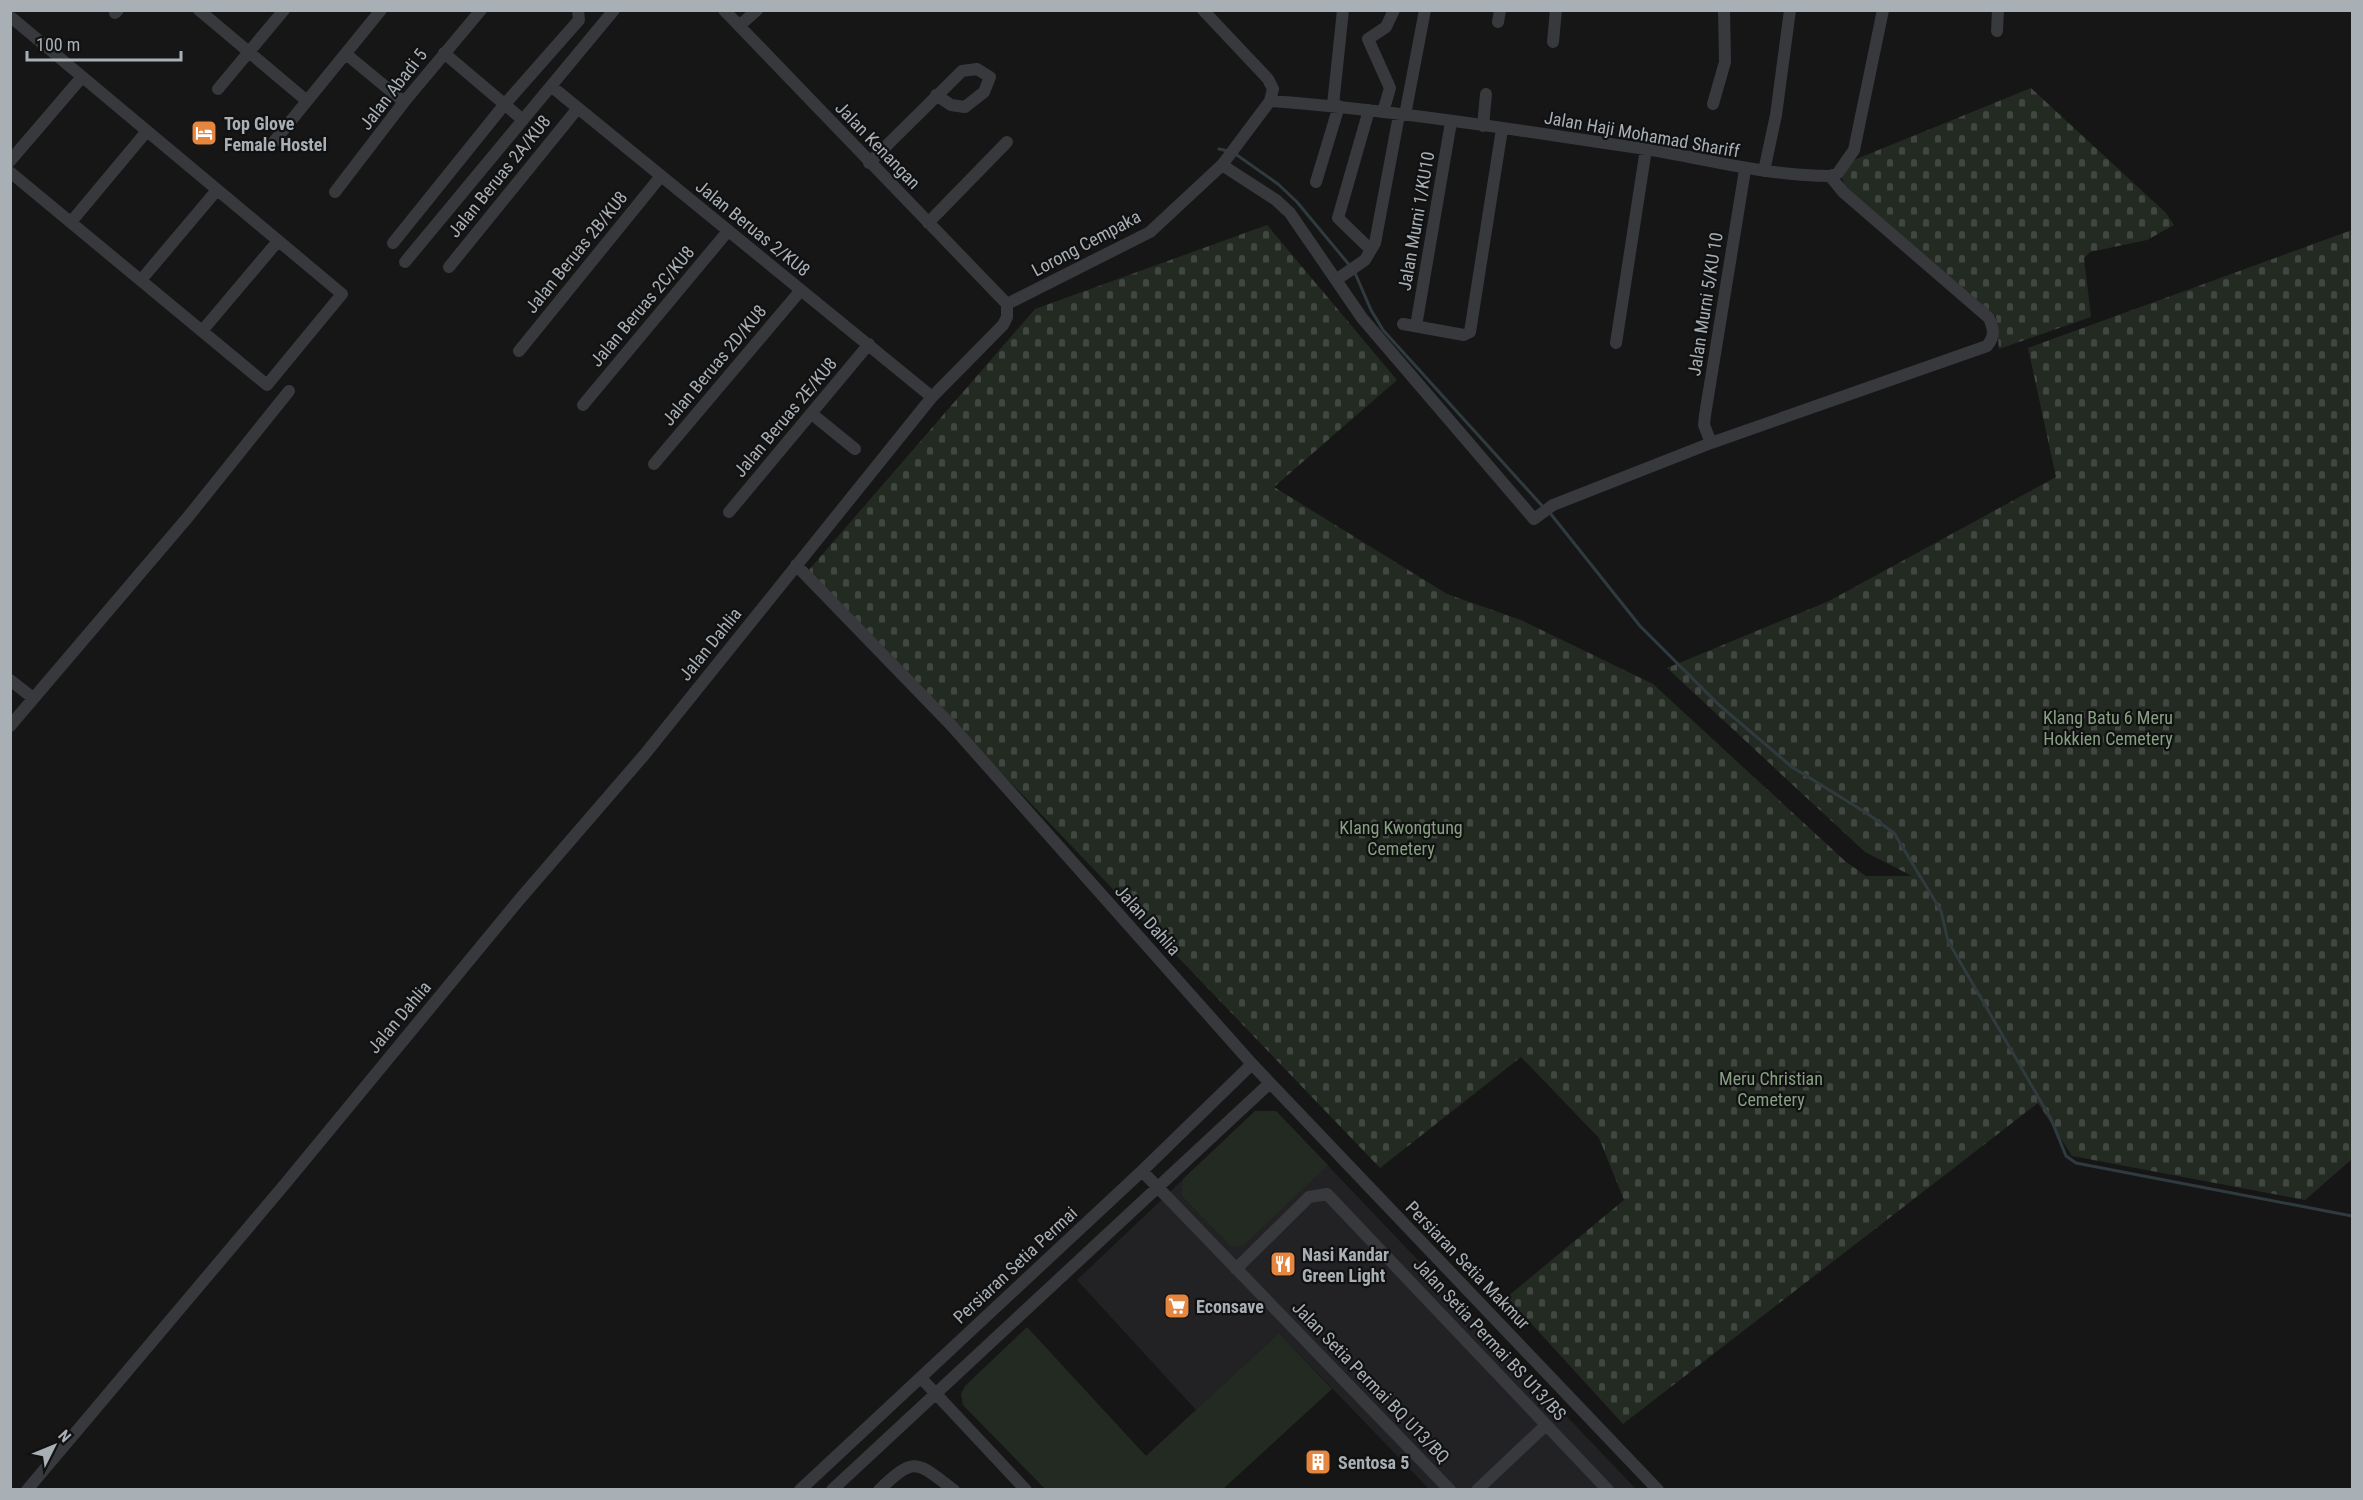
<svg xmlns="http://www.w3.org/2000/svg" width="2363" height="1500" viewBox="0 0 2363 1500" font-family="'Roboto Condensed',sans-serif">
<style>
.built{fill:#222224}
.grass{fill:#232a22}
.cemetery{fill:url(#cemetery-stones)}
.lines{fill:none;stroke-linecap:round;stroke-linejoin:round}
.stream{stroke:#303b3f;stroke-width:3}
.minor{stroke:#37393c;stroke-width:12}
.labels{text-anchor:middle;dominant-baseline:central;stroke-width:4.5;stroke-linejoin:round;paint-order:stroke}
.street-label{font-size:18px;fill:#a8b0b6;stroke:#111112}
.poi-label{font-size:18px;font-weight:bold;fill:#a8b0b6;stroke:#111112;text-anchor:start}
.park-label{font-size:18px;fill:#86a081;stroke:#111112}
</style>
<defs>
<pattern id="cemetery-stones" width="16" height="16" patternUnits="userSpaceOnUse" patternTransform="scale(1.5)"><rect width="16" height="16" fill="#232a22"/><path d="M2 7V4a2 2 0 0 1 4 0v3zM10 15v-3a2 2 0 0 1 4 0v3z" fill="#404640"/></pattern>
</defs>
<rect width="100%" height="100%" fill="#161617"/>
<path class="built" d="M1255 1111H1276L1636 1489H1429L1279 1333 1196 1410 1077 1280Z"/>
<path class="grass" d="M1255 1111H1276L1328 1165 1243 1246 1232 1247 1182 1196 1183 1179Z
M1027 1327 1146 1456 1279 1333 1332 1389 1223 1489H1045L963 1405 961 1394 965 1386Z"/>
<path class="cemetery" d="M2031 88 2166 213 2174 225 2147 240 2090 252 2084 258 2091 317 1999 349 1996 316 1846 189 1842 178 1854 160Z
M1267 225 1397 380 1274 487 1447 594 1521 620 1653 684 1845 861 1866 876H1912L1865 852 1667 668 1829 601 2056 477 2028 348 2352 230V1159L2305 1200 2072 1156 2038 1103 1623 1424 1507 1297 1624 1200 1599 1138 1521 1057 1380 1168 808 571 1035 309Z"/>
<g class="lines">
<path class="stream" d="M1219 149 1228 151
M1234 153 1278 184 1297 202 1351 267
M1355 273 1371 310 1383 330 1545 509
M1550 513 1640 626 1718 704 1792 767 1868 814 1894 833 1941 911 1948 941 2051 1119 2066 1156 2076 1163 2352 1216"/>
<path class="minor" d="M199 10 307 101
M724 10 1007 304
M115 13 118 10
M1498 22 1500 10
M739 26 757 10
M1997 31 1998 10
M1553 42 1556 10
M444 53 523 120
M346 54 404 102
M551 86 932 397
M218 89 284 10
M1270 101C1396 110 1521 131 1646 149 1707 159 1767 176 1830 176L1838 173 1854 150 1883 10
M1713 104 1725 62 1724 10
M1333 105 1343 10
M1369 110 1338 218 1371 250
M1383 112 1390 88 1368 39 1386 27 1394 10
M1405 115 1425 10
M1483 126 1486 94
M272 144 381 10
M10 161 82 77
M869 163 962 71 977 69 990 77 984 92 965 107 951 105 936 95
M1222 165 1276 200 1290 213 1362 318 1534 519 1553 505 1711 443 1987 346C1995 336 1994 330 1989 318L1843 192 1830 176
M1764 171 1776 115 1790 10
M10 172 267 385 342 294 12 18
M1316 182 1339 106
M335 192 404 102 481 10
M71 222 147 131
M928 223 1007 142
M393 243 504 105 579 20 578 10
M405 262 614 10
M449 267 578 108
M141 280 217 190
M1336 280 1365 260 1375 243 1399 115
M1007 304 1150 232 1222 165 1270 101 1273 89 1268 79 1203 10
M1403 324 1464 335 1470 332 1502 129
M1416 326 1451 122
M202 331 278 241
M1616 343 1646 149
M519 351 661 176
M583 405 728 231
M812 414 855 449
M1711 443 1704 425 1705 415 1745 170
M654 464 801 290
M729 512 869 344
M796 565 951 725 1252 1064 1658 1490
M10 680 33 698
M10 726 188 517 289 391
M1142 1171 1450 1490
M1236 1269 1309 1197 1327 1194 1608 1490
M921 1378 1026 1490
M27 1490 285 1184 519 900 645 754 932 397 1003 325 1007 317V304
M800 1490 1142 1171 1252 1064
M832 1490 1270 1083
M879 1490C916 1455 916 1462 954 1490
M1477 1490 1546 1425"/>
</g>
<defs>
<g id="hotel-square" transform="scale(1.35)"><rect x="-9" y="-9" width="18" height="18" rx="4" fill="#e48640" stroke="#111112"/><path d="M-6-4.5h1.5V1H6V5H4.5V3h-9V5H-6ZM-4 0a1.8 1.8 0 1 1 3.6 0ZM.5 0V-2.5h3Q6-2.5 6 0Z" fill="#fff"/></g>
<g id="restaurant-square" transform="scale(1.35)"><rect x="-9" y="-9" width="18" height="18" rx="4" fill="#e48640" stroke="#111112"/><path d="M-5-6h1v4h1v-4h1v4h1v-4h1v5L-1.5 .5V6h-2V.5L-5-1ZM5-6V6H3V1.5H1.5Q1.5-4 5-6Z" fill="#fff"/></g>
<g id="supermarket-square" transform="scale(1.35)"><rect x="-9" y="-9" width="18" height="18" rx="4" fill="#e48640" stroke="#111112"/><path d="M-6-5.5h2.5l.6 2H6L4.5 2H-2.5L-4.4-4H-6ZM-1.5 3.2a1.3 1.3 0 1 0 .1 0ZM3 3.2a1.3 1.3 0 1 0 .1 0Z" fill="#fff"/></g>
<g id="building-square" transform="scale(1.35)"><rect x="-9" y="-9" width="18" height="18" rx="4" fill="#e48640" stroke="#111112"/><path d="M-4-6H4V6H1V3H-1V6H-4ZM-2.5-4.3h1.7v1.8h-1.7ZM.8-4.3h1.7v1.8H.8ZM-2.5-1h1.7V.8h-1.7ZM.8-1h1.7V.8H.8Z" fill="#fff"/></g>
</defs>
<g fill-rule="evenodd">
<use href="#hotel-square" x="204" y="133"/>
<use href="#restaurant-square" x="1283" y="1264"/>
<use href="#supermarket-square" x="1177" y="1306"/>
<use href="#building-square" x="1318" y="1462"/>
</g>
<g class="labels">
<g class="street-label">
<text transform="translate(393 89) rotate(-52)">Jalan Abadi 5</text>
<text transform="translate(1642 134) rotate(10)">Jalan Haji Mohamad Shariff</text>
<text transform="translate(878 145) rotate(46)">Jalan Kenangan</text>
<text transform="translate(499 176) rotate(-51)">Jalan Beruas 2A/KU8</text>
<text transform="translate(1416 221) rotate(-80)">Jalan Murni 1/KU10</text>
<text transform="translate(753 228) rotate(39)">Jalan Beruas 2/KU8</text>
<text transform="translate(1086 243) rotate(-28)">Lorong Cempaka</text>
<text transform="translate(576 252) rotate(-51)">Jalan Beruas 2B/KU8</text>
<text transform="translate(1705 304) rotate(-81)">Jalan Murni 5/KU 10</text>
<text transform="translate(642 306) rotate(-50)">Jalan Beruas 2C/KU8</text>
<text transform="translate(714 365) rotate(-50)">Jalan Beruas 2D/KU8</text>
<text transform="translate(785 417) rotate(-50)">Jalan Beruas 2E/KU8</text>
<text transform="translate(710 644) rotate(-51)">Jalan Dahlia</text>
<text transform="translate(1148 920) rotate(48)">Jalan Dahlia</text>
<text transform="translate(399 1017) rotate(-50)">Jalan Dahlia</text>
<text transform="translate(1015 1265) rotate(-43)">Persiaran Setia Permai</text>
<text transform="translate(1468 1265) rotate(46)">Persiaran Setia Makmur</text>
<text transform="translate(1490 1339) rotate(47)">Jalan Setia Permai BS U13/BS</text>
<text transform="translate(1371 1382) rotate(46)">Jalan Setia Permai BQ U13/BQ</text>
</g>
<g class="poi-label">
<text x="224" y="123">Top Glove<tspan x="224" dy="21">Female Hostel</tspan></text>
<text x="1302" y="1254">Nasi Kandar<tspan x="1302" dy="21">Green Light</tspan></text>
<text x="1196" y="1306">Econsave</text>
<text x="1338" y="1462">Sentosa 5</text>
</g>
<g class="park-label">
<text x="2108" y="717">Klang Batu 6 Meru<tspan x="2108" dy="21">Hokkien Cemetery</tspan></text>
<text x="1401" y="827">Klang Kwongtung<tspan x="1401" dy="21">Cemetery</tspan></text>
<text x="1771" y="1078">Meru Christian<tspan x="1771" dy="21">Cemetery</tspan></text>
</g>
</g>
<rect width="2363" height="1500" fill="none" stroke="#a8b0b6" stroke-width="24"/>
<g transform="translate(54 1446) rotate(47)" stroke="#111112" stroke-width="4.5" paint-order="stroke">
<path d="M0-4.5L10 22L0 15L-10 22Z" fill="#a8b0b6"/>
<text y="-9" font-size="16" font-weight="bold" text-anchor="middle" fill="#a8b0b6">N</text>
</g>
<path d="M27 51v9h154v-9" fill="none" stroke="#a8b0b6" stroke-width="3"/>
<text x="36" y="51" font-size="18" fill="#a8b0b6" stroke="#111112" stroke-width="4.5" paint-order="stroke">100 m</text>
</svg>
